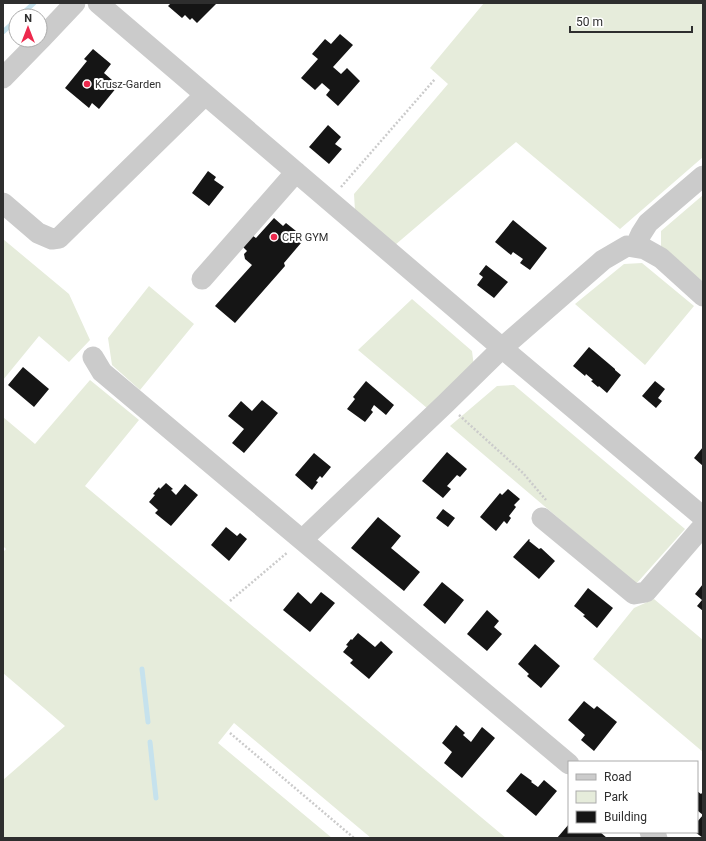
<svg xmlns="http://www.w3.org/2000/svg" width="706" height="841" viewBox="0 0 706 841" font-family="Roboto,sans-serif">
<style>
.green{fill:#e6ecdb}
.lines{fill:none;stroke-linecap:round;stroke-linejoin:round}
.stream{stroke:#c6e2ed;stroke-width:5}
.building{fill:#151515}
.path{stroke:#cbcbcb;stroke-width:2.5;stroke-dasharray:2 2;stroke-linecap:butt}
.minor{stroke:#cbcbcb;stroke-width:21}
.poi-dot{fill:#ed294d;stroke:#fff;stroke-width:1.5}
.labels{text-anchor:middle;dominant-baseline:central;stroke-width:4;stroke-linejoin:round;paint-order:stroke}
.poi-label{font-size:11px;fill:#2e2e2e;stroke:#fff;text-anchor:start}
</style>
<rect width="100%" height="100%" fill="#fff"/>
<path class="green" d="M484 3H703V157L620 229 516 142 395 245 355 211 354 194 448 84 430 68Z
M703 195V282L661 249V231Z
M3 239 69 294 90 340 69 362 39 336 3 380Z
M642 263 694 306 645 365 575 304 624 264Z
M149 286 194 324 140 390 112 365 108 338Z
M412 299 472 351 474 367 427 408 358 350Z
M90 380 139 420 85 486 506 838H371L234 723 218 743 332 838H3V780L65 726 3 673V552L6 549 3 546V417L35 444Z
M514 385 685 529 636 584 450 426 497 386Z
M654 599 703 640V752L593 659 634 608Z"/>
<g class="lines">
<path class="stream" d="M20 16 34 3
M3 32 16 20
M142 669 148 722
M150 742 156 798"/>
</g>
<path class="building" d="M171 3H217L197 23 192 18 190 20 185 15 182 18 168 6Z
M340 34 353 45 333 67 341 74 347 68 360 81 338 106 326 95 330 90 322 83 315 90 301 78 318 59 312 54 325 39 331 44Z
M93 49 111 64 104 73 112 80 111 82 117 87 99 109 92 103 89 108 65 88 87 61 84 59Z
M328 125 341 137 335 144 342 149 329 164 309 147Z
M208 171 216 177 214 180 224 187 209 206 192 193Z
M274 218 283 226 286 223 296 231 292 235 301 243 284 263 285 266 235 323 215 306 252 265 245 259 244 254 247 251 243 247 253 236 256 238Z
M513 220 547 248 530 270 520 263 523 259 513 252 511 255 495 242Z
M486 265 508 282 494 298 477 285 483 277 479 274Z
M589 347 615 369V370L621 375 607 393 599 386 598 387 591 381 593 380 586 374 585 376 573 366Z
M23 367 49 389 34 407 8 385Z
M366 381 394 405 386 415 374 405 371 410 373 412 365 422 347 409 355 399 353 397Z
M655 381 665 389 658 398 662 401 656 408 642 396Z
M262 400 278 413 244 453 232 443 244 429 228 416 241 401 252 411Z
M703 447V466L694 458Z
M447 452 467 469 460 477 457 475 447 486 451 489 443 498 422 481Z
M314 453 331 467 322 478 320 476 316 481 318 482 312 490 295 475Z
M166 483 173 489 171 490 176 495 185 484 198 495 171 526 155 513 158 510 149 502 155 495 153 494 159 487 160 489Z
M508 489 520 499 514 505 516 507 509 516 511 518 507 524 504 521 496 531 480 517 500 493 502 495Z
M443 509 455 518 448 527 436 518Z
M378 517 401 536 391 548 420 572 404 591 351 548Z
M226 527 237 536 240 533 247 539 229 561 211 545Z
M529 539 530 540 529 541 539 549 541 548 555 561 539 579 513 557Z
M442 582 464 600 445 624 423 605Z
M703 584V611L697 606 702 600 695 594Z
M588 588 613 608 597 628 583 616 585 615 574 606Z
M298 592 311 604 321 592 335 603 310 632 283 610Z
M487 610 499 621 494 627 502 634 487 651 467 634Z
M358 633 375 647 381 641 393 652 369 679 350 663 353 660 343 652 348 646 346 645 351 639 352 640Z
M535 644 560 666 541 688 527 676 529 674 518 664Z
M584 701 594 709 597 706 617 722 594 751 581 740 585 735 568 720Z
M456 725 465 733 463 735 471 742 482 727 495 738 462 778 444 763 452 752 442 743Z
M521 773 532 781 531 782 538 787 544 780 557 791 536 816 506 791Z
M697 791 701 794 703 792V838L695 832H697V822L703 815 698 811 697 812Z
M569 824V832H600L607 838H557Z"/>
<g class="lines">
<path class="path" d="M341 187 435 79
M459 415 523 473 546 500
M230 601 288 552
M230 733 354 838"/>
<path class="minor" d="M98 3 502 348 703 517
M40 40 75 3
M3 78 40 40
M3 203 38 233 52 239 59 238 205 95
M635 247 641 234 648 223 703 176
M202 279 296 172
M93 357 102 372 302 540
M542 518 634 594 646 592 703 526
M569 764 302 540 446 403 502 348 603 260 627 246 645 249 661 258 703 296
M650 832 657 838"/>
</g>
<g class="poi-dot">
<circle cx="87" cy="84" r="4"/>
<circle cx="274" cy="237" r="4"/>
</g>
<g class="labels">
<g class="poi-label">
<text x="95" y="84">Krusz-Garden</text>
<text x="282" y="237">CFR GYM</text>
</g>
</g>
<rect width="706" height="841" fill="none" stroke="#2e2e2e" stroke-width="8"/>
<rect x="568" y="761" width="130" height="72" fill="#ffffff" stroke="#ababab"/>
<rect x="576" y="774" width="20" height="6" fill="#cbcbcb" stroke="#ababab"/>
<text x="604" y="781" font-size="12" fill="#2e2e2e">Road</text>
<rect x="576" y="791" width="20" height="12" fill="#e6ecdb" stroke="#ababab"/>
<text x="604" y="801" font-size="12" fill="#2e2e2e">Park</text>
<rect x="576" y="811" width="20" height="12" fill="#151515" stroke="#ababab"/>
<text x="604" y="821" font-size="12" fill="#2e2e2e">Building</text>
<g transform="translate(28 28)"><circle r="19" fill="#ffffff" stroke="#ababab"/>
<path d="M0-3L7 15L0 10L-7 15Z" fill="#ed294d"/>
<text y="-6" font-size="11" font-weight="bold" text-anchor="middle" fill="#2e2e2e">N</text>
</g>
<path d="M570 26v6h122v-6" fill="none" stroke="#2e2e2e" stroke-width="2"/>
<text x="576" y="26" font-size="12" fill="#2e2e2e" stroke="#ffffff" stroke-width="3" paint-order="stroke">50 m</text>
</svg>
